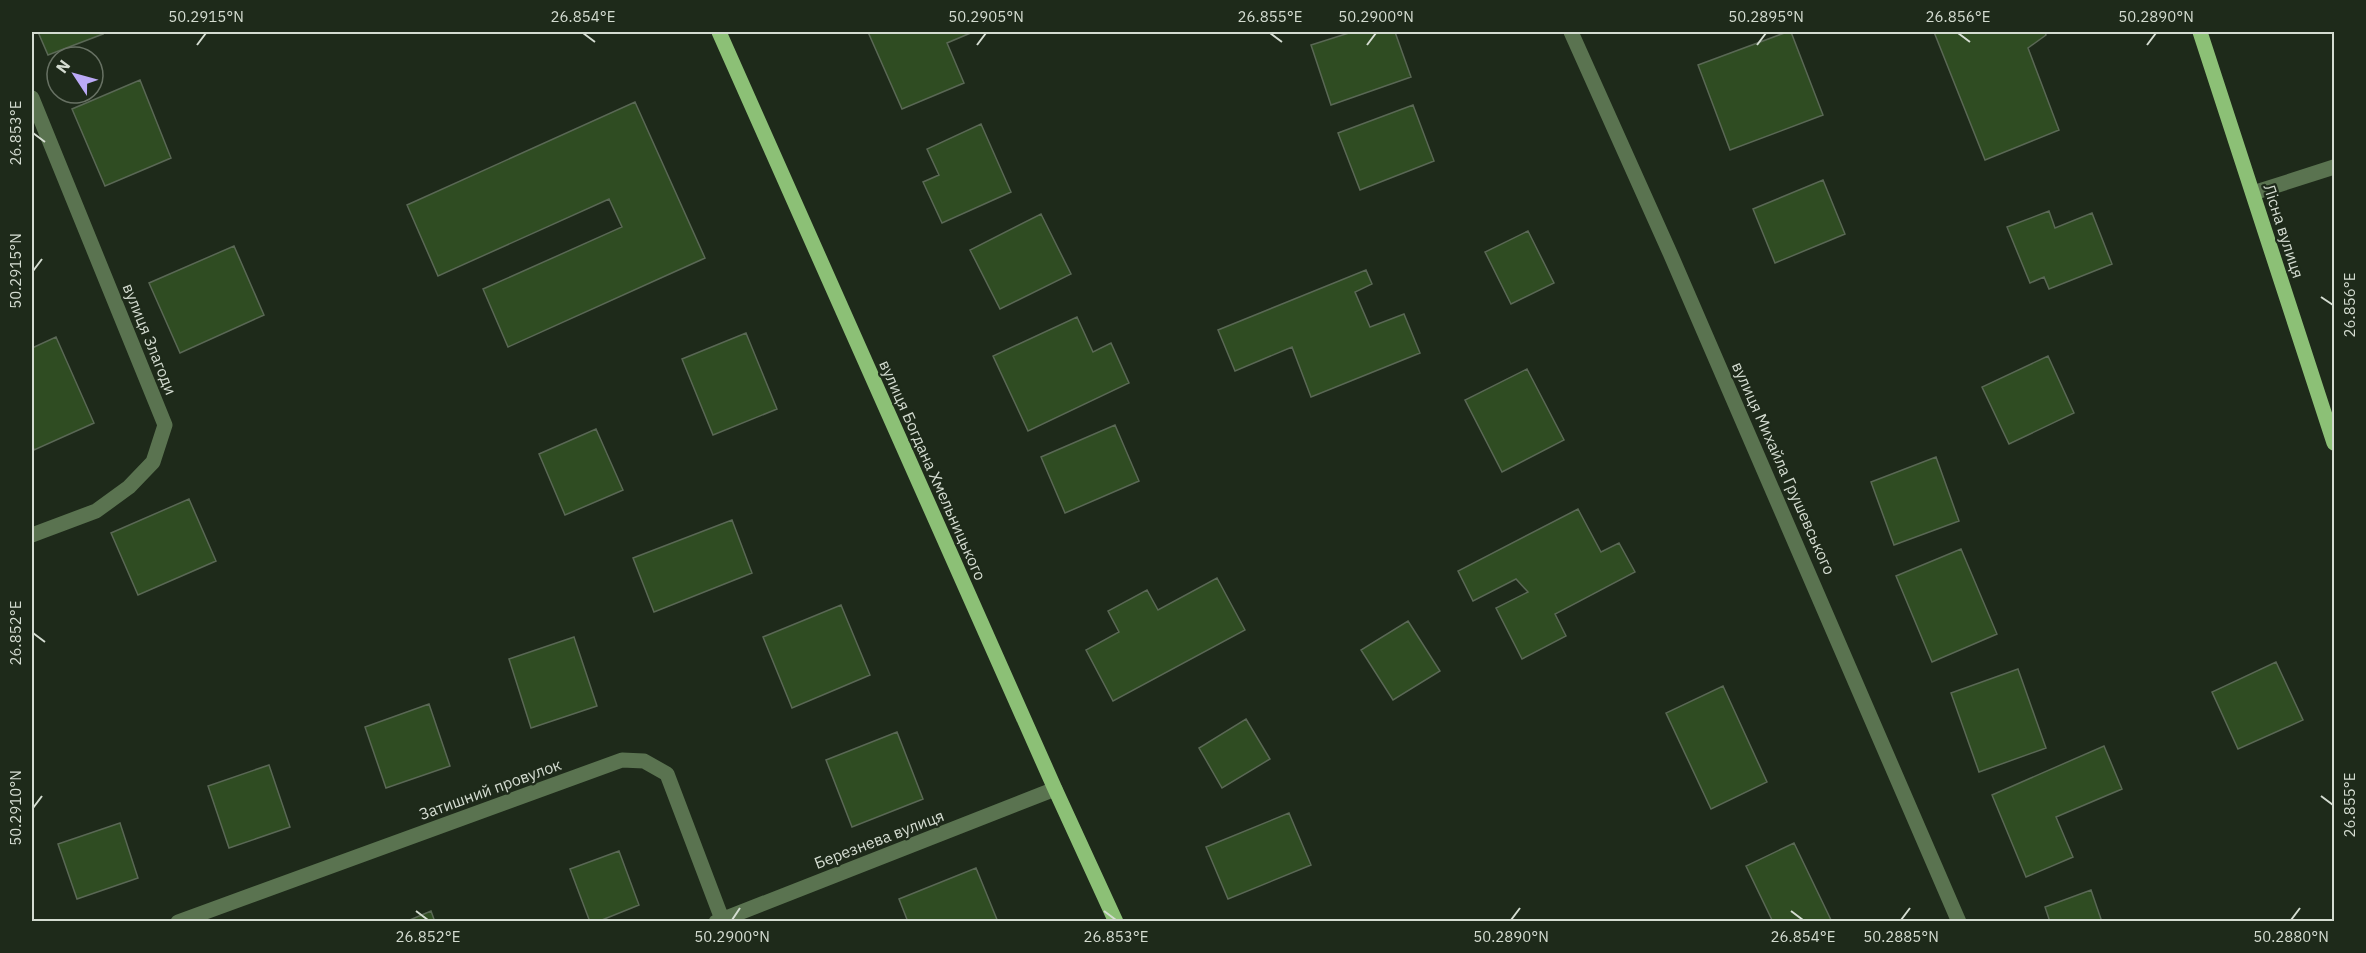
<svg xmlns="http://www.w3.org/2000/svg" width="2366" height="953" viewBox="0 0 2366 953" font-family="'IBM Plex Sans',sans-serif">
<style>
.building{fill:#2f4c22;stroke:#5a6855;stroke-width:1.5}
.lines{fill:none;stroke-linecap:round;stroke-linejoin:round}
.minor{stroke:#5a7350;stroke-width:15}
.major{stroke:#8cc076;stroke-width:15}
.ticks{fill:none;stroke:#d4dcd1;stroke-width:2}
.labels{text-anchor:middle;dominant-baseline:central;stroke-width:4.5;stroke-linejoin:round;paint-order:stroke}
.street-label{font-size:16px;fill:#d4dcd1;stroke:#1e2a1a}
.neatline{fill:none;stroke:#d4dcd1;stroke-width:2}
.ticks-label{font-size:15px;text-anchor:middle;fill:#d4dcd1}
</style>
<rect width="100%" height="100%" fill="#1e2a1a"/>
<path class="building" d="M38 32H102L103 34 48 55Z
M868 32H973L947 43 964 83 902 109Z
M1352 32H1395L1411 77 1331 105 1311 45Z
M1787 32H1791L1823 115 1730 150 1698 65Z
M1934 32H2045L2046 35 2028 48 2059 130 1985 160Z
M140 80 171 158 105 186 72 109Z
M635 102 705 258 508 347 483 289 622 227 609 199 438 276 407 205Z
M1413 105 1434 161 1360 190 1338 133Z
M981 124 1011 192 942 223 923 182 939 175 927 149Z
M1823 180 1845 234 1775 263 1753 209Z
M2049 211 2055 228 2092 213 2112 264 2049 289 2044 277 2030 283 2007 227Z
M1041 214 1071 274 1000 309 970 250Z
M1528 231 1554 283 1511 304 1485 252Z
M234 246 264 315 180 353 149 283Z
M1366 270 1372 284 1355 292 1370 327 1404 314 1420 353 1311 397 1292 347 1235 371 1218 330Z
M1077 317 1093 352 1111 343 1129 383 1028 431 993 356Z
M746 333 777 409 713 435 682 359Z
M56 337 94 423 34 450 32 443V348Z
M2048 356 2074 413 2009 444 1982 387Z
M1527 369 1564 440 1502 472 1465 400Z
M1115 425 1139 481 1065 513 1041 457Z
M596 429 623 490 565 515 539 454Z
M1936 457 1959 521 1894 545 1871 482Z
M189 499 216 561 138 595 111 533Z
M1578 509 1601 552 1619 543 1635 572 1555 614 1566 636 1522 659 1496 608 1528 592 1516 579 1473 601 1458 571Z
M732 520 752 573 654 612 633 558Z
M1961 549 1997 634 1932 662 1896 576Z
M1217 578 1245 630 1113 701 1086 650 1119 632 1108 611 1147 590 1158 610Z
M841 605 870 675 792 708 763 637Z
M1408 621 1440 671 1393 700 1361 650Z
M574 637 597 706 531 728 509 659Z
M2276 662 2303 720 2238 749 2212 692Z
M2018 669 2046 748 1979 772 1951 693Z
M1723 686 1767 782 1711 809 1666 713Z
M429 704 450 766 386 788 365 727Z
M1246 719 1270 759 1222 788 1199 748Z
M897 732 923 799 852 827 826 760Z
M2104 746 2122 789 2056 817 2073 857 2026 877 1992 795Z
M269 765 290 827 229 848 208 786Z
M1289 813 1311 865 1228 899 1206 847Z
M120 823 138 878 77 899 58 844Z
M1794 843 1832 922H1773L1746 866Z
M619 851 639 905 597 922H590L570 869Z
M976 868 998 922H908L899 899Z
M2091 890 2102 922H2050L2045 907Z
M431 911 435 922H405Z"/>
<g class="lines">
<path class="minor" d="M1571 32 1670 253 1959 922
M32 98 165 425 153 462 129 487 96 511 32 535
M2253 193 2334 167
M178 922 622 760 644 761 667 774 722 919
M716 922 1055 789"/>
<path class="major" d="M719 32 1055 789 1116 922
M2200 32 2334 443"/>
</g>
<path class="ticks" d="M583 33 595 42M1270 33 1282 42M1958 33 1970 42M197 45 206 33M977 45 986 33M1367 45 1376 33M1757 45 1766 33M2147 45 2156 33M33 133 45 142M33 271 42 259M2321 297 2333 305M33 633 45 642M2321 796 2333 805M33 808 42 796M416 911 428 920M1104 911 1116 920M1791 911 1803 920M732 920 740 908M1511 920 1520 908M1901 920 1910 908M2291 920 2300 908"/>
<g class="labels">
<g class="street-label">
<text transform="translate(2284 231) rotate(72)">Лісна вулиця</text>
<text transform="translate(150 339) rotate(68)">вулиця Злагоди</text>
<text transform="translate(1784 468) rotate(66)">вулиця Михайла Грушевського</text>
<text transform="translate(933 470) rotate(66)">вулиця Богдана Хмельницького</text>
<text transform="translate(490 789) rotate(-20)">Затишний провулок</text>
<text transform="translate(879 839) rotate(-21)">Березнева вулиця</text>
</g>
</g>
<rect width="2366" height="953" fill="none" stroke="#1e2a1a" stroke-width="66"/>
<g transform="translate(75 75) rotate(306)"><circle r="28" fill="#1e2a1a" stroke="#677163" stroke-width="1.5"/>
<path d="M0-4.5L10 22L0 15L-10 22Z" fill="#bbaaf6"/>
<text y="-9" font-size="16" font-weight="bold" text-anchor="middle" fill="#d4dcd1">N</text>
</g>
<rect x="33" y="33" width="2300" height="887" class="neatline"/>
<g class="ticks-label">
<text x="206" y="22">50.2915°N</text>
<text x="583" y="22">26.854°E</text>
<text x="986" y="22">50.2905°N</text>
<text x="1270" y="22">26.855°E</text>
<text x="1376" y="22">50.2900°N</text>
<text x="1766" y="22">50.2895°N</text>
<text x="1958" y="22">26.856°E</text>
<text x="2156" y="22">50.2890°N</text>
<text transform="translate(16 133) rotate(-90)" y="5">26.853°E</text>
<text transform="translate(16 271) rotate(-90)" y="5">50.2915°N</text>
<text transform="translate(2350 305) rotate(-90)" y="5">26.856°E</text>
<text transform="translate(16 633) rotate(-90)" y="5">26.852°E</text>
<text transform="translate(2350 805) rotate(-90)" y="5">26.855°E</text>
<text transform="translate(16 808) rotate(-90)" y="5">50.2910°N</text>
<text x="428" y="942">26.852°E</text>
<text x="732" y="942">50.2900°N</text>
<text x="1116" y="942">26.853°E</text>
<text x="1511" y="942">50.2890°N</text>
<text x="1803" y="942">26.854°E</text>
<text x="1901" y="942">50.2885°N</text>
<text x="2291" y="942">50.2880°N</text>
</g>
</svg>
